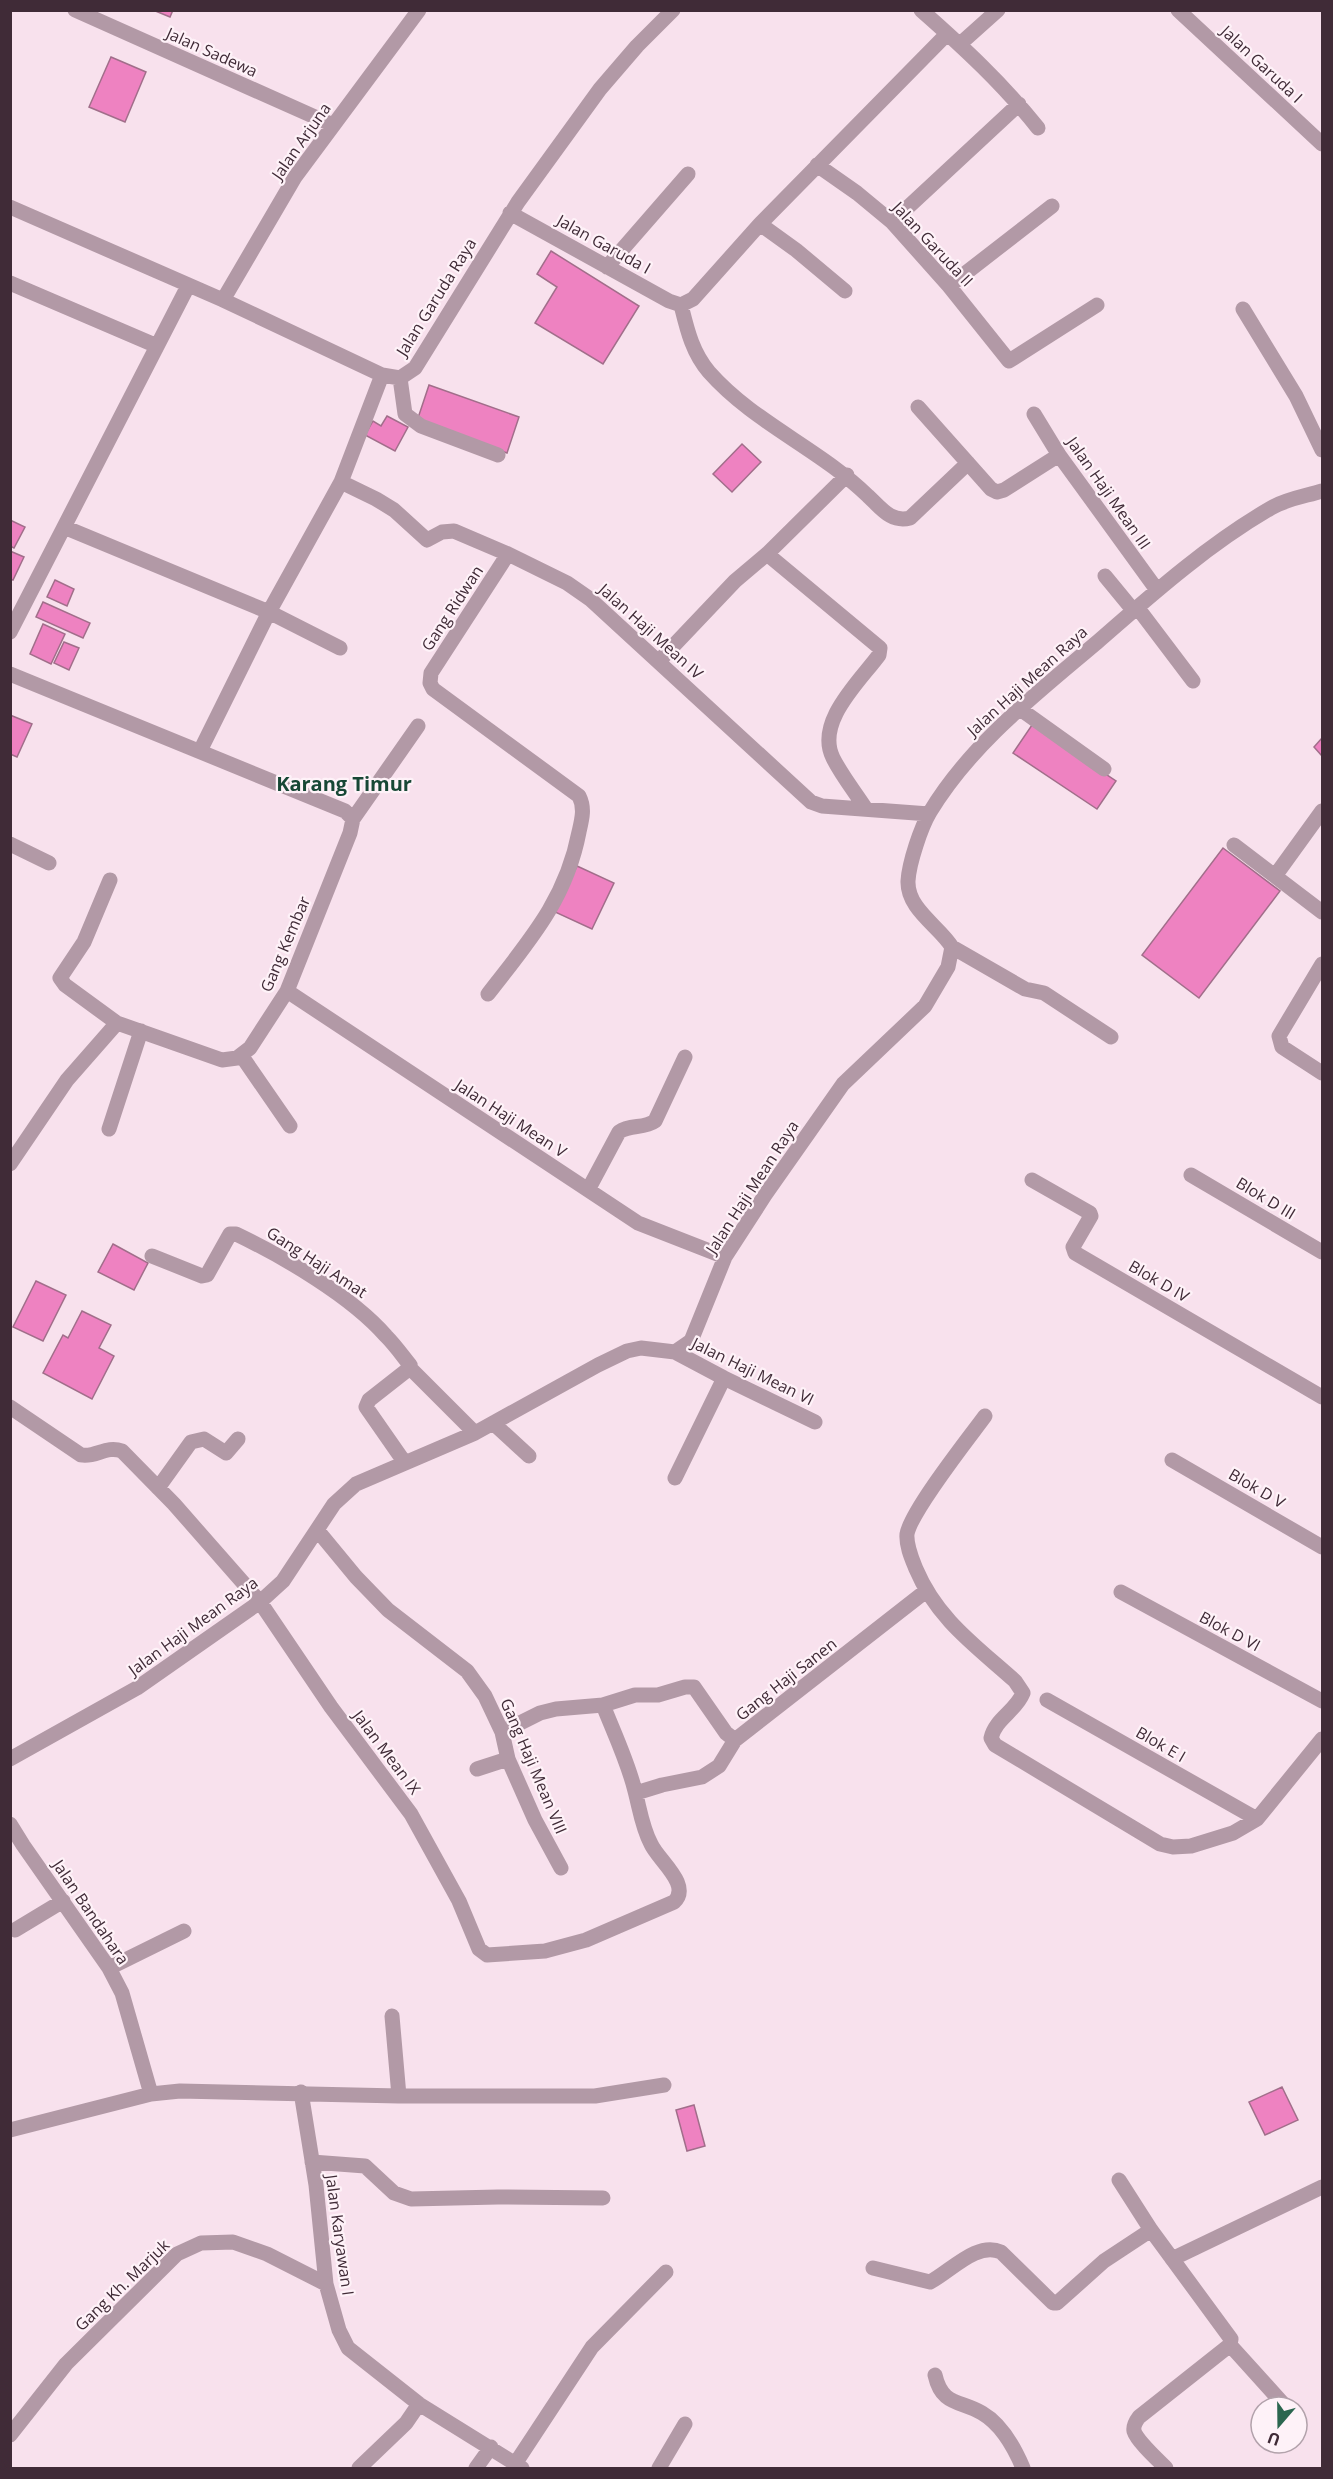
<svg xmlns="http://www.w3.org/2000/svg" width="1333" height="2479" viewBox="0 0 1333 2479" font-family="'Open Sans',sans-serif">
<style>
.building{fill:#ee82c1;stroke:#a16e8a;stroke-width:1.5}
.lines{fill:none;stroke-linecap:round;stroke-linejoin:round}
.minor{stroke:#b299a6;stroke-width:15}
.labels{text-anchor:middle;dominant-baseline:central;stroke-width:4.5;stroke-linejoin:round;paint-order:stroke}
.street-label{font-size:16px;fill:#402b37;stroke:#fef2f8}
.quarter-label{font-size:20px;font-weight:bold;fill:#174735;stroke:#fef2f8}
</style>
<rect width="100%" height="100%" fill="#f8e1ed"/>
<path class="building" d="M153 10H173L170 17Z
M111 57 146 72 125 122 89 107Z
M551 251 639 306 603 364 535 323 557 287 537 274Z
M429 385 519 417 507 453 417 421Z
M387 416 408 427 395 451 365 435 373 421 381 426Z
M742 444 761 462 732 492 713 474Z
M10 520 25 527 14 548 10 546Z
M10 551 24 557 13 580 10 579Z
M55 580 74 589 67 606 47 597Z
M43 602 90 623 83 638 36 617Z
M43 624 65 634 51 664 30 654Z
M64 642 79 648 69 670 54 663Z
M10 715 32 724 17 757 10 754Z
M1032 725 1116 781 1097 809 1013 753Z
M1322 738V756L1314 747Z
M1223 848 1280 891 1199 998 1142 955Z
M577 866 614 883 592 929 555 912Z
M113 1244 148 1263 134 1290 98 1272Z
M36 1281 66 1295 43 1341 13 1327Z
M82 1311 111 1325 99 1348 114 1356 92 1399 43 1373 63 1335 68 1338Z
M1282 2087 1298 2120 1265 2135 1249 2102Z
M694 2105 705 2146 687 2151 676 2110Z"/>
<g class="lines">
<path class="minor" d="M75 10 333 125
M921 10C963 47 1003 84 1038 128
M1178 10 1322 144
M960 44 998 10
M817 165 857 193 892 222 949 286 1009 361 1097 305
M10 207 223 300 382 375 400 378 415 368 518 202 600 89 637 46 673 10
M510 213 669 301 681 305
M892 222 1019 104
M760 224 796 250 845 291
M607 267 688 174
M10 283 157 346
M949 286 1052 206
M223 300 295 177 419 10
M681 305C687 329 692 352 709 372 754 423 820 449 868 496 881 508 891 523 910 518L968 463
M681 305 693 299 760 224 947 34
M1243 309 1296 396 1322 450
M400 378 405 414 421 426 498 455
M918 407 991 489 997 492 1004 490 1059 455
M1034 414 1059 455 1157 590
M341 482 376 499 394 510 427 540 442 532 454 531 508 554 567 583 590 599 811 802 822 806 929 814
M64 527 269 612 340 648
M767 554 880 648 879 655C860 681 815 722 833 758 842 776 855 792 866 809
M1105 576 1133 610
M1137 607 1193 681
M10 632 188 286
M659 661 735 581 767 554 847 475
M10 674 345 811 353 819
M1020 709 1104 769
M200 751 269 612 341 482 382 375
M10 844 49 863
M1234 845 1322 912
M1275 876 1322 811
M110 880 84 942 60 978 65 985 117 1023
M952 947 1025 989 1044 993 1111 1037
M1322 964 1279 1036 1282 1047 1322 1073
M287 991 638 1223 725 1257
M488 994C529 941 566 900 579 832 582 819 585 808 579 796L433 689 430 683 431 673 508 554
M241 1055 290 1126
M109 1129 141 1031
M10 1164 67 1080 117 1023 222 1060 237 1058 250 1048 287 991 350 833 353 819 418 726
M1191 1175 1322 1252
M1032 1180 1090 1213 1091 1216 1073 1247 1075 1253 1322 1397
M588 1190 619 1132C630 1124 644 1129 655 1121L685 1057
M152 1256 202 1276 207 1275 230 1234H236C284 1257 351 1296 386 1336 395 1345 402 1355 410 1365L406 1371 369 1400 366 1407 405 1463
M675 1352 724 1378 815 1422
M409 1367 475 1433
M10 1407 81 1455C96 1458 106 1445 122 1451L174 1504 260 1602 331 1707 411 1814 459 1901 479 1949 487 1955 545 1951 586 1940 674 1902C692 1885 658 1860 651 1844 642 1827 640 1810 635 1791 628 1762 614 1733 603 1705
M985 1416C968 1439 911 1511 907 1534 906 1546 912 1559 916 1569 937 1619 976 1646 1015 1681L1023 1693C1016 1711 995 1719 991 1738L995 1745 1160 1844 1173 1847 1191 1846 1233 1833 1257 1819 1322 1739
M493 1423 529 1456
M1172 1460 1322 1547
M675 1478 724 1378
M158 1488 191 1442 204 1439 226 1453 238 1439
M318 1531 356 1577 388 1610 467 1671 485 1696 502 1732 508 1759 535 1820 561 1868
M1121 1592 1322 1701
M1047 1700 1257 1819
M502 1732 540 1713 556 1709 603 1705 635 1695H658L685 1687H694L726 1733 735 1740 926 1591
M10 1759 137 1688 260 1602 283 1581 334 1504 356 1484 475 1433 598 1365 627 1351 641 1348 675 1352 691 1341 725 1257 765 1195 843 1084 925 1006 948 967 952 947C939 926 907 909 908 881 909 863 921 827 930 812 971 744 1036 694 1095 644 1150 596 1207 545 1271 508 1286 499 1306 496 1322 491
M477 1769 508 1759
M636 1793 662 1785 702 1777 719 1766 735 1740
M10 1824 23 1845 109 1968 122 1993 151 2094
M15 1930 63 1901
M109 1968 184 1931
M392 2016 399 2096
M301 2092 316 2185 326 2284 339 2330 348 2348 419 2404 522 2468
M10 2130 151 2094 180 2091 399 2096H595L664 2085
M312 2162 365 2166 394 2193 411 2199 498 2197 603 2198
M1119 2180 1151 2230 1231 2339 1230 2345 1139 2417C1136 2421 1133 2426 1134 2431 1137 2441 1158 2460 1166 2468
M1172 2259 1322 2187
M873 2268 930 2282C951 2271 977 2241 1001 2252L1053 2303H1057L1104 2261 1151 2230
M1230 2345 1286 2407
M935 2375C942 2406 960 2400 982 2413 1001 2424 1015 2449 1023 2468
M10 2435 66 2364 177 2254 201 2243 233 2242 267 2254 326 2284
M515 2464 592 2347 666 2272
M359 2468 406 2423 419 2404
M476 2468 491 2447
M659 2468 685 2424"/>
</g>
<g class="labels">
<g class="street-label">
<text transform="translate(212 52) rotate(24)">Jalan Sadewa</text>
<text transform="translate(1262 64) rotate(43)">Jalan Garuda I</text>
<text transform="translate(301 141) rotate(-55)">Jalan Arjuna</text>
<text transform="translate(604 244) rotate(29)">Jalan Garuda I</text>
<text transform="translate(933 244) rotate(47)">Jalan Garuda II</text>
<text transform="translate(436 297) rotate(-58)">Jalan Garuda Raya</text>
<text transform="translate(1109 493) rotate(55)">Jalan Haji Mean III</text>
<text transform="translate(452 608) rotate(-57)">Gang Ridwan</text>
<text transform="translate(651 631) rotate(42)">Jalan Haji Mean IV</text>
<text transform="translate(1027 681) rotate(-42)">Jalan Haji Mean Raya</text>
<text transform="translate(285 944) rotate(-67)">Gang Kembar</text>
<text transform="translate(511 1118) rotate(33)">Jalan Haji Mean V</text>
<text transform="translate(752 1187) rotate(-57)">Jalan Haji Mean Raya</text>
<text transform="translate(1266 1198) rotate(31)">Blok D III</text>
<text transform="translate(317 1262) rotate(33)">Gang Haji Amat</text>
<text transform="translate(1159 1281) rotate(30)">Blok D IV</text>
<text transform="translate(753 1371) rotate(26)">Jalan Haji Mean VI</text>
<text transform="translate(1257 1488) rotate(30)">Blok D V</text>
<text transform="translate(193 1626) rotate(-36)">Jalan Haji Mean Raya</text>
<text transform="translate(1230 1631) rotate(28)">Blok D VI</text>
<text transform="translate(786 1679) rotate(-38)">Gang Haji Sanen</text>
<text transform="translate(1161 1744) rotate(30)">Blok E I</text>
<text transform="translate(387 1752) rotate(53)">Jalan Mean IX</text>
<text transform="translate(534 1766) rotate(67)">Gang Haji Mean VIII</text>
<text transform="translate(91 1912) rotate(56)">Jalan Bandahara</text>
<text transform="translate(340 2235) rotate(82)">Jalan Karyawan I</text>
<text transform="translate(122 2285) rotate(-44)">Gang Kh. Marjuk</text>
</g>
<g class="quarter-label">
<text x="344" y="783">Karang Timur</text>
</g>
</g>
<rect width="1333" height="2479" fill="none" stroke="#402b37" stroke-width="24"/>
<g transform="translate(1279 2425) rotate(200)"><circle r="28" fill="#fef2f8" stroke="#b2a2ab" stroke-width="1.5"/>
<path d="M0-4.5L10 22L0 15L-10 22Z" fill="#2b664f"/>
<text y="-9" font-size="16" font-weight="bold" text-anchor="middle" fill="#402b37">U</text>
</g>
</svg>
